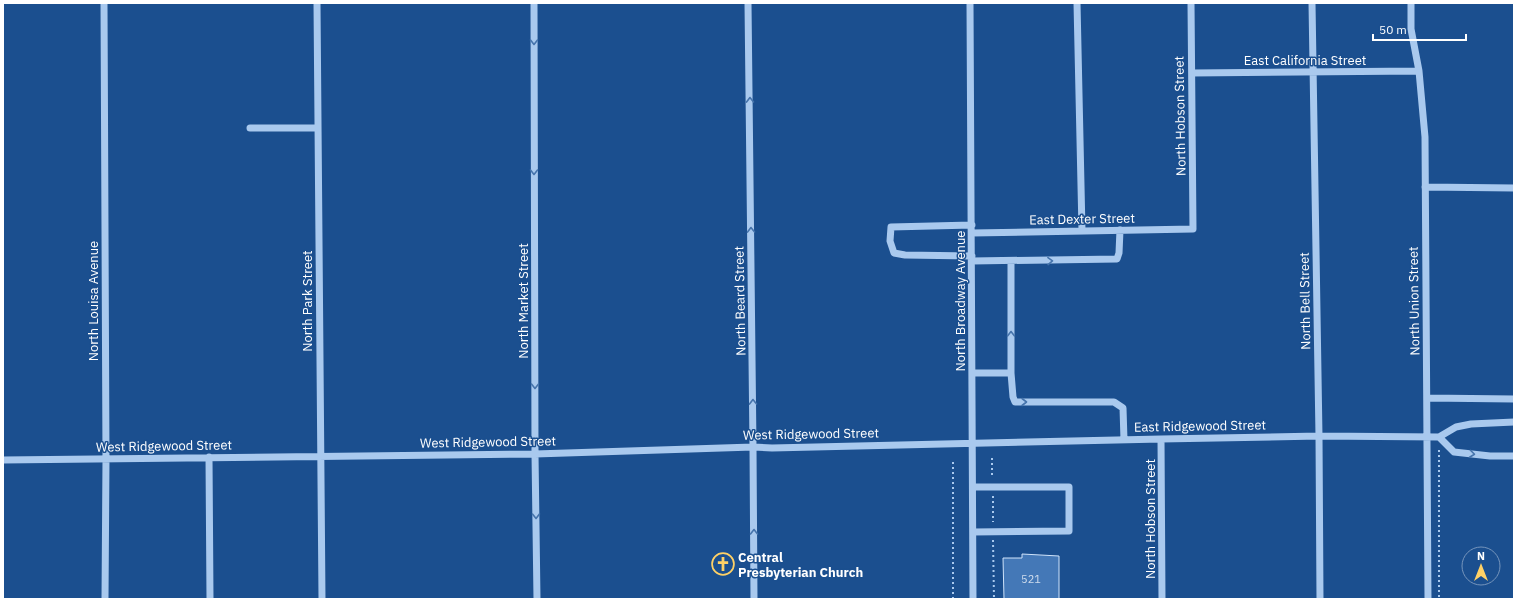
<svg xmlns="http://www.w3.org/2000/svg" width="1517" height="602" viewBox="0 0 1517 602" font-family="'IBM Plex Sans',sans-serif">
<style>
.building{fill:#4478b7;stroke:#cfe3fa}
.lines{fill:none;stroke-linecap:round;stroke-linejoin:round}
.path{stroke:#a9c9ee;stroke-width:2;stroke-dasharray:2 3;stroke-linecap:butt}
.minor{stroke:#a9c9ee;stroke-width:7}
.oneway{stroke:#4674ac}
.labels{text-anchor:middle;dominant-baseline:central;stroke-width:3;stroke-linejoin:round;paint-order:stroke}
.number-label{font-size:11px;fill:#d0dded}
.street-label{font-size:13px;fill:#fff;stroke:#1b4f8f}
.poi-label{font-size:13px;font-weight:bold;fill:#fff;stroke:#1b4f8f;text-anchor:start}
</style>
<rect width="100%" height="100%" fill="#1b4f8f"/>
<path class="building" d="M1022 554 1059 556V599H1004L1003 558H1022Z"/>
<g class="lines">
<path class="path" d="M1439 450V599
M992 458V478
M993 496V522
M993 540 994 599
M953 599V459"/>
<path class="minor" d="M104 3 106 459 105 599
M317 3 322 599
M534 3 535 454 537 599
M748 3 753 447 754 599
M970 3 973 599
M1077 3 1082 231
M1312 3 1319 436 1320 599
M1411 3V29L1419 71 1425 137 1428 599
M1192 73 1419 71
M250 128H317
M1425 187 1514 188
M972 225 891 227 890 241 894 253 905 255 972 256
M972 233 1193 229 1191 3
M972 261 1117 259 1119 253 1120 230
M1011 261V373L1013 397 1015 402H1114L1123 408 1124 440
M972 373H1011
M1427 398 1514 399
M1439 437 1454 452 1490 456H1514
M1161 439 1162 599
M209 457 210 599
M3 460 535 454 753 447 772 448 1161 439 1319 436 1439 437 1456 427 1471 424 1514 422
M973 487H1069V531L973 532"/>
</g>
<defs><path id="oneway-chevron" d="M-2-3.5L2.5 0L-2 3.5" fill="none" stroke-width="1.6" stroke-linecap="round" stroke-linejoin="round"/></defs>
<g class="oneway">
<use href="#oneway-chevron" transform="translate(534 42) rotate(90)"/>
<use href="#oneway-chevron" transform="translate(750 100) rotate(-91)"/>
<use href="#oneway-chevron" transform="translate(534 172) rotate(90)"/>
<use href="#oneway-chevron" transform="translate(751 230) rotate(-91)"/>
<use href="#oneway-chevron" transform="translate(1050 261) rotate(-1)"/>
<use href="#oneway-chevron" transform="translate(1011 334) rotate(-90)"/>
<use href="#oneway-chevron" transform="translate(535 386) rotate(90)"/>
<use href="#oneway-chevron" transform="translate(753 402) rotate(-91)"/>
<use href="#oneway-chevron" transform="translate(1024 402)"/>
<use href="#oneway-chevron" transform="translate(1472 454) rotate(7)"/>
<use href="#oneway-chevron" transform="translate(536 516) rotate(89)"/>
<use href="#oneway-chevron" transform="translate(754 532) rotate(-90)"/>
</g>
<defs>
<g id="church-ring" transform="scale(1.15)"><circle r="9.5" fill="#1b4f8f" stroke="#ffd166" stroke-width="1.5"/><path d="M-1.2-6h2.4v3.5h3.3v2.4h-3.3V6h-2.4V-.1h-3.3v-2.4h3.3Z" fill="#ffd166"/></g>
</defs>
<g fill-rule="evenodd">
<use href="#church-ring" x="723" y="564"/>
</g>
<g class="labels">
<g class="number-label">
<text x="1031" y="579">521</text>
</g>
<g class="street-label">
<text x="1305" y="60">East California Street</text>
<text transform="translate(1180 116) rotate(-91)">North Hobson Street</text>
<text transform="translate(1082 219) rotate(-1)">East Dexter Street</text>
<text transform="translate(93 301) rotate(-90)">North Louisa Avenue</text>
<text transform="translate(307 301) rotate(-90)">North Park Street</text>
<text transform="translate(523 301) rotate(-90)">North Market Street</text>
<text transform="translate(740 301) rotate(-91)">North Beard Street</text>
<text transform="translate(960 301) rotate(-90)">North Broadway Avenue</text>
<text transform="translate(1305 301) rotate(-91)">North Bell Street</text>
<text transform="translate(1414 301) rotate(-91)">North Union Street</text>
<text transform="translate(1200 426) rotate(-1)">East Ridgewood Street</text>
<text transform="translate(811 434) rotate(-1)">West Ridgewood Street</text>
<text transform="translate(488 442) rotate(-1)">West Ridgewood Street</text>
<text transform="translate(164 446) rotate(-1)">West Ridgewood Street</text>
<text transform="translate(1150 519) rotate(-90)">North Hobson Street</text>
</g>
<g class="poi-label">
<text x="738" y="557">Central<tspan x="738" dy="15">Presbyterian Church</tspan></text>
</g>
</g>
<rect width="1517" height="602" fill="none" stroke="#ffffff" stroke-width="8"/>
<g transform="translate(1481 566)"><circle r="19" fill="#1b4f8f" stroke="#7695bc"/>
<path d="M0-3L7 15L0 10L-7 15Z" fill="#ffd166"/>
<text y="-6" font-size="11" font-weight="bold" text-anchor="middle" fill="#ffffff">N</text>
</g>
<path d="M1373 34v6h93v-6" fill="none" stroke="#ffffff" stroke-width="2"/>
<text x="1379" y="34" font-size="12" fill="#ffffff" stroke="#1b4f8f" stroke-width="3" paint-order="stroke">50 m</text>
</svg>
